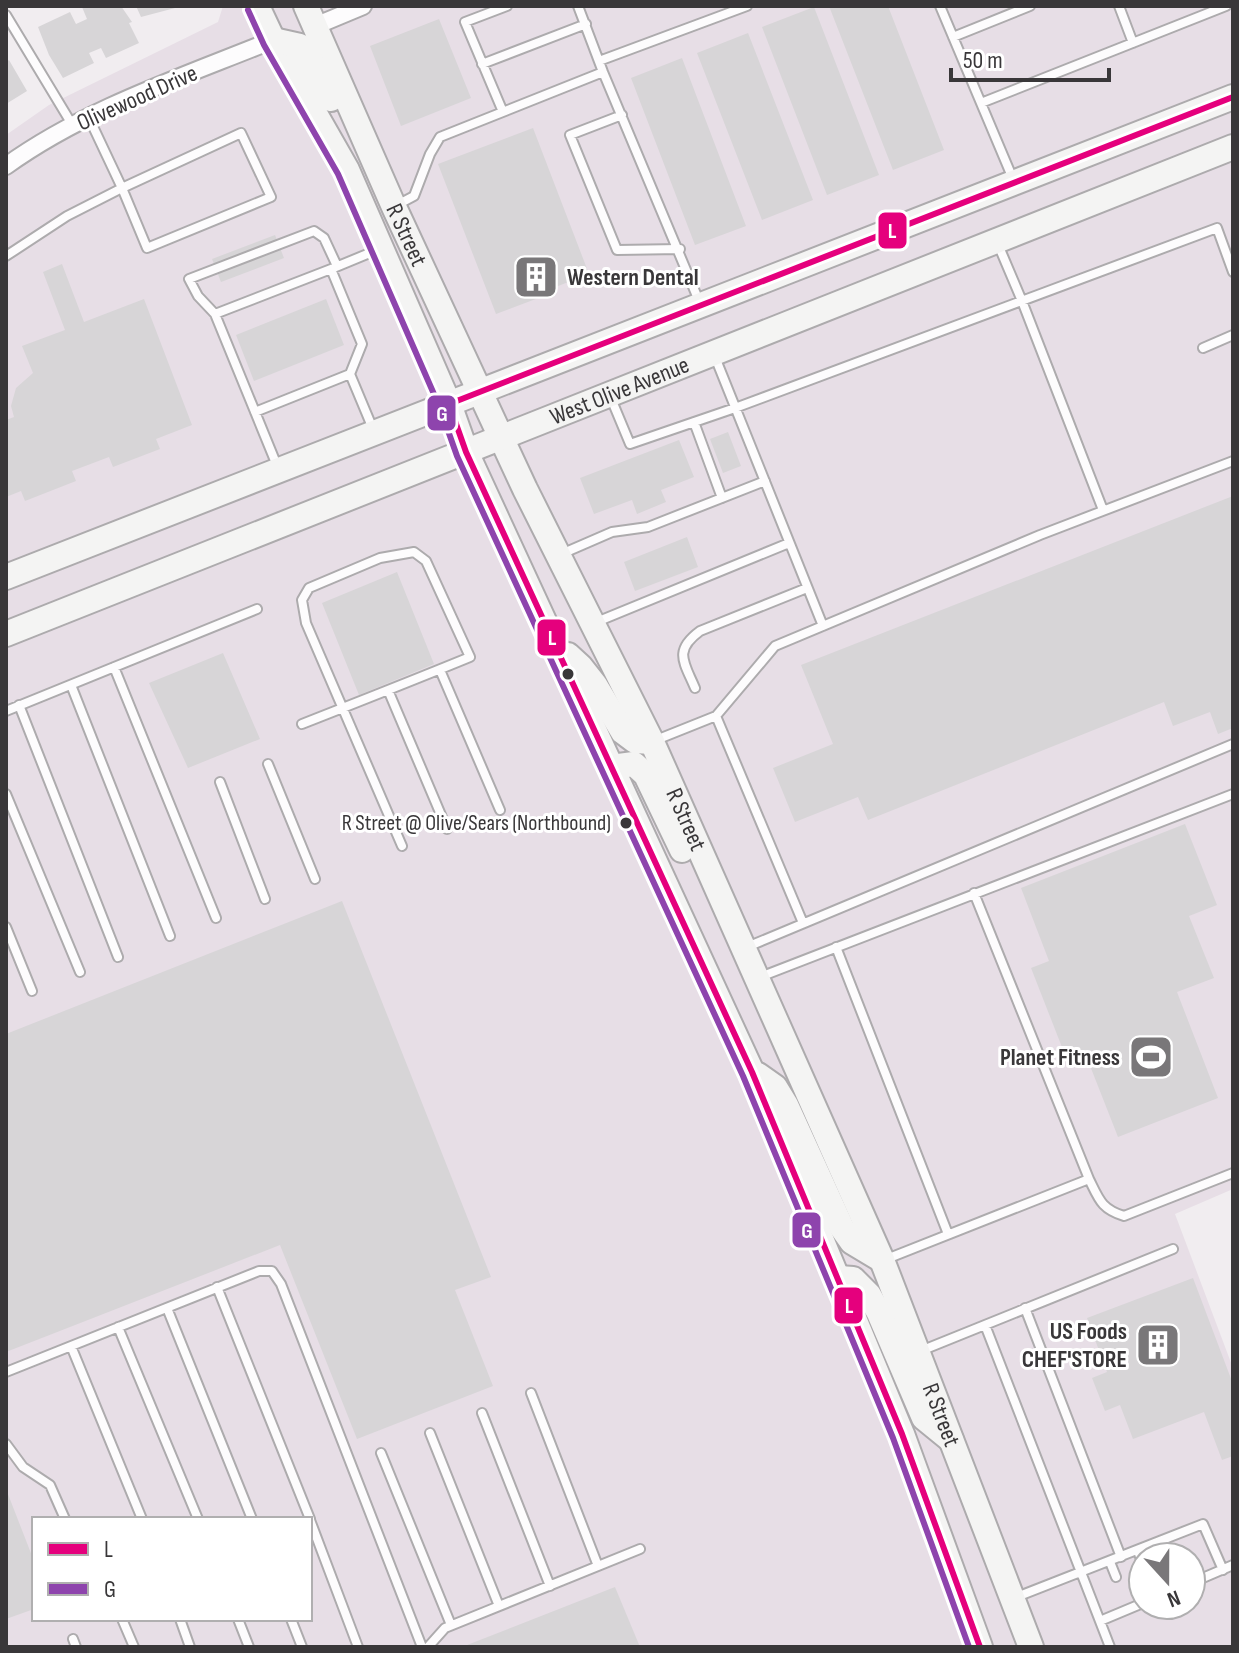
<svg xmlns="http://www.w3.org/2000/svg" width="1239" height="1653" viewBox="0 0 1239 1653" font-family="'Sofia Sans Condensed',sans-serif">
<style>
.built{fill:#e7dee6;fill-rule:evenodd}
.building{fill:#d7d5d7}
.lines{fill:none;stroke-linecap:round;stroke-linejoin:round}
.lane-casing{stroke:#adabad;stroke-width:12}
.street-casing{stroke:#adabad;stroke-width:20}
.secondary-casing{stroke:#adabad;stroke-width:28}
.lane{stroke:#fdfcfd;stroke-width:8}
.street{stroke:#fdfcfd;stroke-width:16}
.secondary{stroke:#f4f4f3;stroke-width:24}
.bus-1-casing{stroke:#fff;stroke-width:12}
.bus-2-casing{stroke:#fff;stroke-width:12}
.bus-1{stroke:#e5007d;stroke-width:6}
.bus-2{stroke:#8e44ad;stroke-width:6}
.bus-dot{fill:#393739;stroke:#fff;stroke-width:3}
.labels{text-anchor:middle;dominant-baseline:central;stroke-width:6;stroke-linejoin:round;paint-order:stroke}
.bus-label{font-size:22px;fill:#393739;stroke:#fff;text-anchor:end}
.street-label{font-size:24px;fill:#393739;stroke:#fff}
.poi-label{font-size:24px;font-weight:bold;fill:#393739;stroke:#fff;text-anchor:end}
.line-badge{stroke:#fff;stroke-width:3}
.badge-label{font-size:22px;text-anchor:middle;font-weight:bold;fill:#fff}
</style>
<rect width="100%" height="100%" fill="#f1edf0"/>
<path class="built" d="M223 6H1233V1189L1175 1214 1233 1368V1647H6V135L49 105 218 22ZM34 1519H310V1619H34ZM1143 1557H1191V1605H1143Z"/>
<path class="building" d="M85 6H121L132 22 129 23 139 43 106 58 101 48 89 53 94 63 63 78 49 55 38 27 70 12 76 24 87 19 82 7Z
M136 6H173L175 8 141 17Z
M829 6H888L944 150 893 170Z
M814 7 879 175 827 195 762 27Z
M439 19 471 98 401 126 370 46Z
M748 33 813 200 762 220 697 53Z
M682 58 746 226 695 245 631 78Z
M9 60 27 91 6 104V62Z
M533 128 589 274 540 293 541 297 496 314 438 164Z
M275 235 284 258 221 282 212 259Z
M62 264 84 322 144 299 192 425 156 439 160 449 113 467 109 457 72 471 76 481 25 501 21 491 6 497V420L14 417 11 406 16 388 33 373 22 346 65 330 43 272Z
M326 299 344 345 254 381 236 335Z
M728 432 741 466 723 473 710 439Z
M679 440 694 477 661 490 666 502 637 514 632 500 594 514 580 478Z
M1233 496V728L1218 734 1210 712 1173 726 1164 702 868 820 858 797 795 822 773 768 833 744 801 665Z
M687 537 698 567 635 591 624 562Z
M397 572 434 664 359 695 322 603Z
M223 653 260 739 188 768 149 683Z
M1185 824 1217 905 1189 916 1214 978 1177 992 1218 1098 1118 1137 1085 1053 1067 1060 1031 968 1049 961 1021 888Z
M342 901 491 1277 455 1290 493 1386 357 1439 280 1245 6 1352V1034Z
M1193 1278 1233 1384V1456L1222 1460 1204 1412 1133 1439 1120 1405 1105 1411 1092 1378 1107 1372 1087 1318Z
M6 1489 34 1561V1609L6 1619Z
M615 1587 640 1647H462Z"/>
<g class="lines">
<g class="lane-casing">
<path id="lane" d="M578 6 603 72 699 301
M940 6 1013 179
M1119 6 1133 43
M6 15 73 126
M953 37 1030 6
M599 61 747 6
M482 64 586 24
M981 103 1226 6
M503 112 465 22 507 6
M622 115 570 135 617 250 680 249
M241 133 271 197 147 248 122 188Z
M397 205 414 196 430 154 440 137 603 72
M997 242 1022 301 1103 510
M6 256 67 216 122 188 89 118
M215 314 198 296 189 279 314 231 324 238 337 266
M1203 348 1233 335
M715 357 823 626
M610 396 630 444 735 408 1217 228 1233 272
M255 412 350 374
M694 422 722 498
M373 429 350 374 362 344 331 269 377 250
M278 468 215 314 331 269
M559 555 612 532 648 527 765 481
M594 623 789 543
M114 667 216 918
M440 670 500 810
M71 685 170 936
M695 688C684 662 673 651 700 631L807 588
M388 690 447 829
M19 705 118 957
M6 711 257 609
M716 716 803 923
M302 724C358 702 414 680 470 657L426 561 414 552 380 558 309 588 302 600 306 623 402 846
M656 740 716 716 775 646 1040 535 1233 461
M268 764 315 879
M220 782 265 899
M6 794 80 972
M974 893 1089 1179
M6 927 32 991
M747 947 1233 744
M836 947 948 1234
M760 977 1233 794
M884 1260 1089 1179C1099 1199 1101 1209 1124 1216L1233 1173
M217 1287 310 1519
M167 1308 252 1519
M1025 1308 1121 1557
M985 1325 1110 1647
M118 1327 198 1519
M71 1346 142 1519
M918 1352 1173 1249
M6 1372 259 1271H272L281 1284 422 1647
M531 1393 598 1566
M482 1413 550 1586
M430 1433 499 1606
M6 1444 23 1467 50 1485 65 1519
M381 1453 451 1625
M310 1520 358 1647
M1163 1540 1170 1557
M1138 1551 1143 1565
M1110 1562 1116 1577
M1191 1583 1233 1565
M1014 1598 1203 1524 1223 1570
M122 1619 134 1647
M180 1619 190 1647
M238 1619 249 1647
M291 1619 302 1647
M1100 1621 1143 1603
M73 1639 76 1647
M428 1647 445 1628 640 1549"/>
</g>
<g class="street-casing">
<path id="street" d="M315 26 363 6
M6 166C85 109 182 77 273 40"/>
</g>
<g class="secondary-casing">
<g id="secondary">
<path d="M257 6 273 40 347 170 449 404 466 452 752 1072 902 1434 980 1647"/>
<path id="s1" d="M306 6 394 207 525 489 652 742 882 1260 1031 1647"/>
<path d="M273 40 300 46 311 61 331 99"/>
<path d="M6 577 1233 97"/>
<path id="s2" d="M6 634 1233 147"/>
<path d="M568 655 580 666 595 685 623 732 635 741 652 742"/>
<path d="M611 767 634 764 646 775 682 850"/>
<path d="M758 1075 775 1087 786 1105 842 1228 852 1242 882 1260"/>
<path d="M839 1278 853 1279 869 1295 879 1313 924 1418 951 1440"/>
</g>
</g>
<use href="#lane" class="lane"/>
<use href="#street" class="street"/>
<use href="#secondary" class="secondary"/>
<g class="bus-1-casing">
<path id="bus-1" d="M980 1647 902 1434 752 1072 466 452 449 404 1233 97"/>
</g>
<g class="bus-2-casing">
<path id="bus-2" d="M248 10 264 45 338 174 440 408 457 456 743 1076 893 1438 969 1647"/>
</g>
<use href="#bus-1" class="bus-1"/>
<use href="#bus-2" class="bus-2"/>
</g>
<defs>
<g id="building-square" transform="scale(2.3)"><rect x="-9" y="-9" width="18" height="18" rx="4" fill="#797779" stroke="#fff"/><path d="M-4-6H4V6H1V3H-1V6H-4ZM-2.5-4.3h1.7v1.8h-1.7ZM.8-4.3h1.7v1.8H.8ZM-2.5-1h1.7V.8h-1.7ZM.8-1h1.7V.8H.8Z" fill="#fff"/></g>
<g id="stadium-square" transform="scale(2.3)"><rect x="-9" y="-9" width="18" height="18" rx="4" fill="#797779" stroke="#fff"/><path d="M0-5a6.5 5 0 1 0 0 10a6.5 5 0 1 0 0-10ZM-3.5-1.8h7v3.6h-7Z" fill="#fff"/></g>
</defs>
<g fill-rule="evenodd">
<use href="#building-square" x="536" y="277"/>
<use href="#stadium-square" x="1151" y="1057"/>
<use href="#building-square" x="1158" y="1345"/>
</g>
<g class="bus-dot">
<circle cx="568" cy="674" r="7"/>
<circle cx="626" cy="823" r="7"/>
</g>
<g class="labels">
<g class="bus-label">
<text x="611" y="823">R Street @ Olive/Sears (Northbound)</text>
</g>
<g class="street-label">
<text transform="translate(137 98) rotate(-24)">Olivewood Drive</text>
<text stroke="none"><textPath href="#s1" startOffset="250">R Street</textPath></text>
<text stroke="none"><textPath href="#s2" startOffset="660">West Olive Avenue</textPath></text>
<text stroke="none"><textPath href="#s1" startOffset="898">R Street</textPath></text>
<text stroke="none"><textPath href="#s1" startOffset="1546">R Street</textPath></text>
</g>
<g class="poi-label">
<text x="567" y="277" text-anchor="start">Western Dental</text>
<text x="1120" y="1057">Planet Fitness</text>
<text x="1127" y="1331">US Foods<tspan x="1127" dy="28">CHEF'STORE</tspan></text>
</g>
</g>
<g class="line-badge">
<rect x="877" y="211" width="31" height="39" rx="8" fill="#e5007d"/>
<rect x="426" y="394" width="31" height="38" rx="8" fill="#8e44ad"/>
<rect x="536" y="618" width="31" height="39" rx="8" fill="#e5007d"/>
<rect x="791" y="1211" width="31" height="38" rx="8" fill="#8e44ad"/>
<rect x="833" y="1286" width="31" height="39" rx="8" fill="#e5007d"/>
</g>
<g class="badge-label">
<text x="892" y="238">L</text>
<text x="442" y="421">G</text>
<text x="552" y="645">L</text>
<text x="807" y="1238">G</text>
<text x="849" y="1313">L</text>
</g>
<rect width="1239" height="1653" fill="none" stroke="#393739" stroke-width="16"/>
<rect x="32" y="1517" width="280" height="104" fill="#ffffff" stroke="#b0afb0" stroke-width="2"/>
<rect x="48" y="1543" width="40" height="12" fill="#e5007d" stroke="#b0afb0" stroke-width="2"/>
<text x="104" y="1557" font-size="24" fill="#393739">L</text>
<rect x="48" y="1583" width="40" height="12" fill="#8e44ad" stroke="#b0afb0" stroke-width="2"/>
<text x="104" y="1597" font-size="24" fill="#393739">G</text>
<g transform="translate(1167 1581) rotate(159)"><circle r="38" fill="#ffffff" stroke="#b0afb0" stroke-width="2"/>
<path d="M0-6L14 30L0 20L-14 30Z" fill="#797779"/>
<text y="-12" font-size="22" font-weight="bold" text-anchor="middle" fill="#393739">N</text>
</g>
<path d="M951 68v12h158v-12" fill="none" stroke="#393739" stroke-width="4"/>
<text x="963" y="68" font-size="24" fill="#393739" stroke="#ffffff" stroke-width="6" paint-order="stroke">50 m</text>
</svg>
